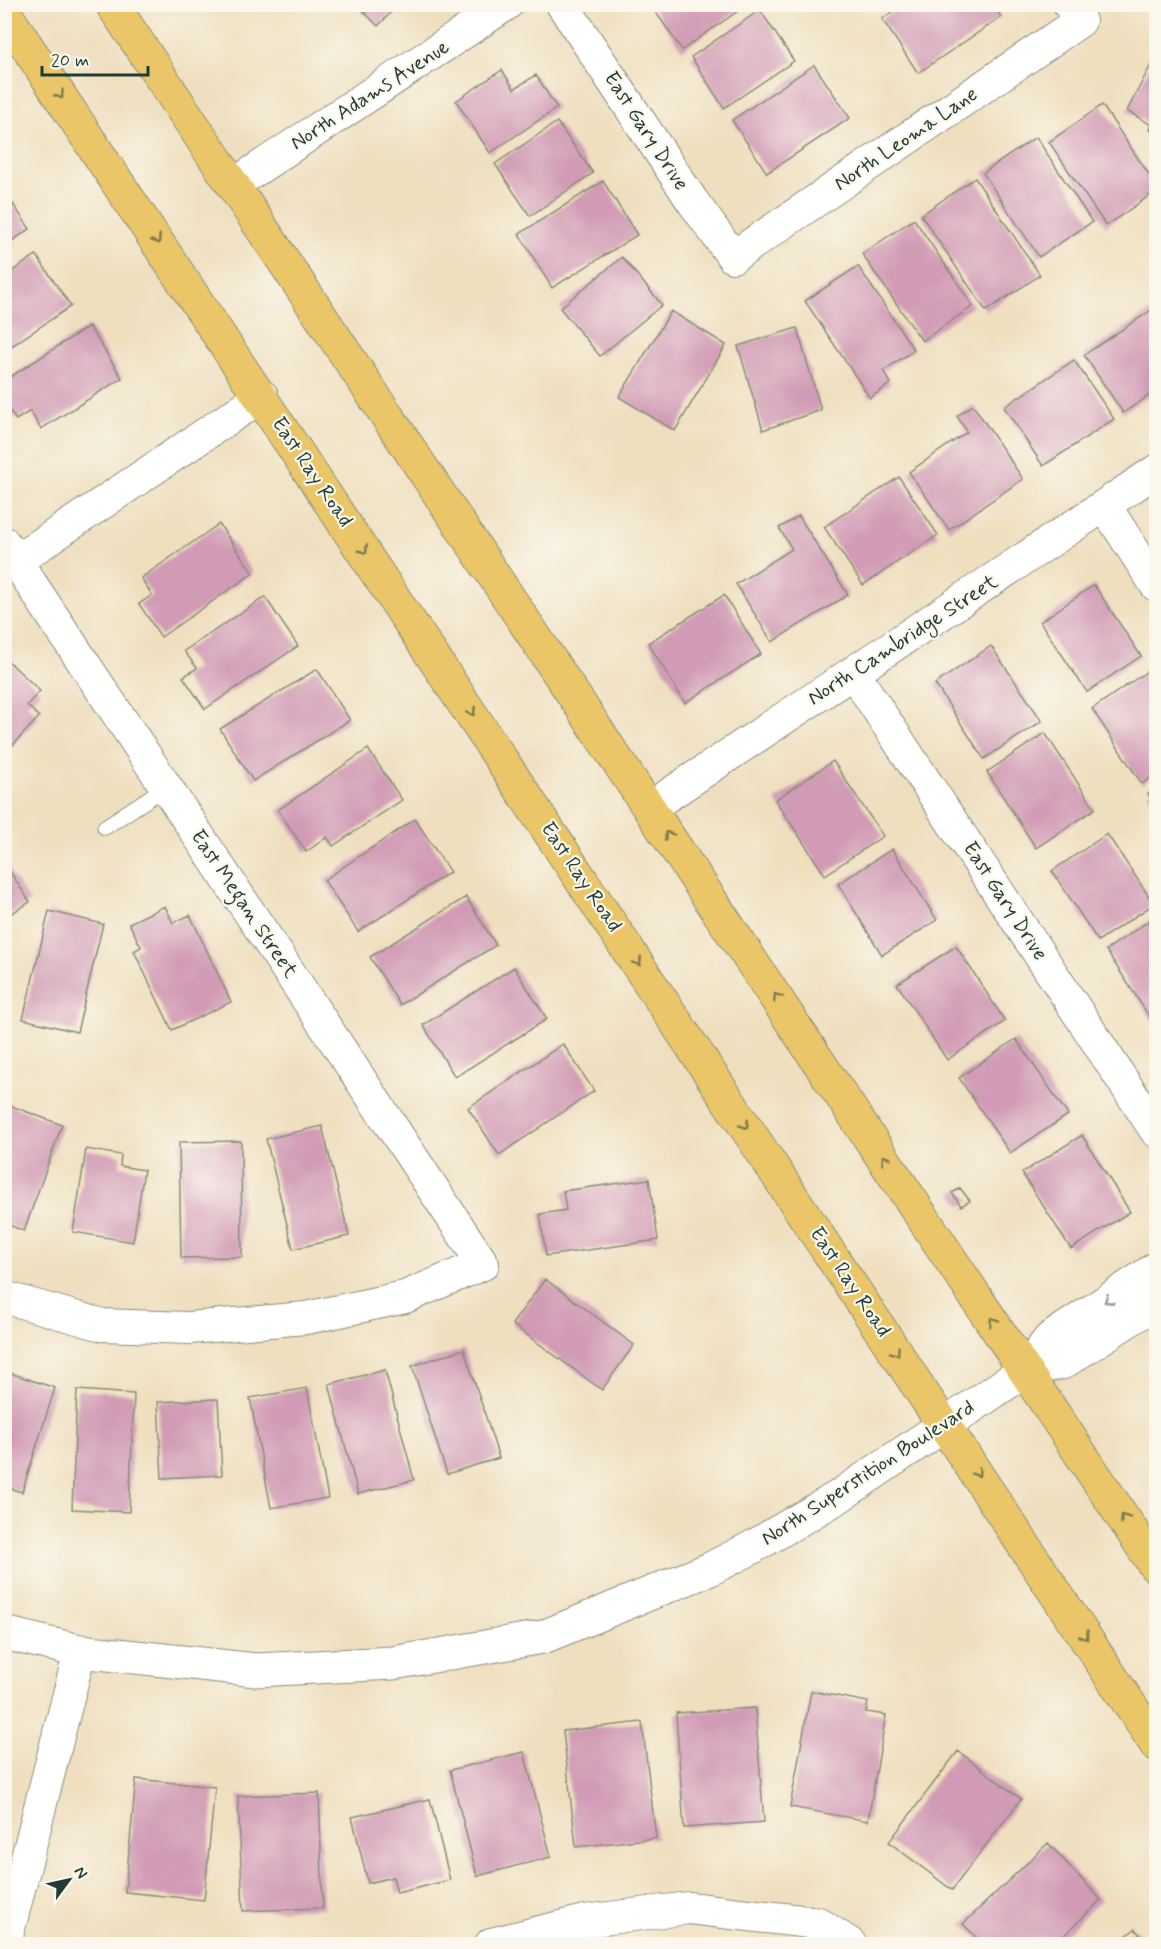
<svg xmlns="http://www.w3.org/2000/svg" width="1161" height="1949" viewBox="0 0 1161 1949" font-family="Mynerve,sans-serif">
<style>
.building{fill:#d19bb5}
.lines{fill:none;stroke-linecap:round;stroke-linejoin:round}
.service-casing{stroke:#878e7a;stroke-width:17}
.minor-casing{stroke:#878e7a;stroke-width:34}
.tertiary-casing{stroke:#878e7a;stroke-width:35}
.primary-casing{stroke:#878e7a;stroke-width:35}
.service{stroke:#fff;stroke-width:15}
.minor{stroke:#fff;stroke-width:32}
.tertiary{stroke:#fff;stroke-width:33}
.primary{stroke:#eac669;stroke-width:33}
.oneway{stroke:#7a7b4c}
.oneway2{stroke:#8f9e9a}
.labels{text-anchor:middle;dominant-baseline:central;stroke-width:4.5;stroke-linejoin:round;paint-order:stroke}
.street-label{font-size:21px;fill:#1f3d34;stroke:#fbf7ec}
</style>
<rect width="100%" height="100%" fill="#fbf7ec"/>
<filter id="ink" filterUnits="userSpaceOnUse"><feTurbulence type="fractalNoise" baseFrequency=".0167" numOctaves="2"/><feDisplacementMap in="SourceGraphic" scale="12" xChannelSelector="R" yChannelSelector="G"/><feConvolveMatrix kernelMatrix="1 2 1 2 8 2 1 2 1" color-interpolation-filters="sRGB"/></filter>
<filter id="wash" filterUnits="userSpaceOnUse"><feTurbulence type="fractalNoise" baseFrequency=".008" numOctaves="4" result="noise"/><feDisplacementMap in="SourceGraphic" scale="24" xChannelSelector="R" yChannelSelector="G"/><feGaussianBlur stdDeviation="1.35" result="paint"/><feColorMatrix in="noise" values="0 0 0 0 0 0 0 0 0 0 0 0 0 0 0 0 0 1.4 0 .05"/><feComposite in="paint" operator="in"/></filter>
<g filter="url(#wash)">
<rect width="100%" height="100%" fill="#efdfbf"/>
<g id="blocks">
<path class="building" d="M356 4H399L378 26Z
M650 4H748L682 50Z
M904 4H993L1001 17 918 73 882 19Z
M760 10 794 61 724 108 691 57Z
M1153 61 1156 63V133L1150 130 1152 125 1127 111Z
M814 65 850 118 767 173 732 120Z
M502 70 514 89 536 75 557 108 490 153 456 101Z
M1102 105 1156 185V191L1106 226 1049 142Z
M557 122 593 173 530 216 495 164Z
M1036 137 1092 222 1039 257 983 173Z
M975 178 1040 275 986 311 921 215Z
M603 181 637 235 552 288 519 234Z
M4 191 30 229 4 246Z
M914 219 973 306 922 341 862 254Z
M36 255 71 306 4 351V277Z
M622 257 662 305 600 356 560 308Z
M858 266 914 350 883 371 891 383 870 398 805 301Z
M1156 307V391L1123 413 1084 355Z
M671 311 726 345 675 431 619 397Z
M89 326 122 378 41 429 30 411 16 420 4 402V381Z
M797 328 821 410 763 430 738 346Z
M1074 360 1114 419 1043 466 1004 407Z
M973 405 1023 479 949 530 909 472 967 432 957 416Z
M899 477 938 535 863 585 824 527Z
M799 516 848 595 772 642 736 584 792 549 779 528Z
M219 524 253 573 161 637 139 604 152 595 141 578Z
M1094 585 1141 656 1087 692 1040 622Z
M724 595 761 654 685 703 648 643Z
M265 597 298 646 205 709 183 677 197 668 184 651Z
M991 646 1042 721 984 759 935 684Z
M4 657 40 691 27 705 39 717 12 746 4 740Z
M317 669 350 720 253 781 220 729Z
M1149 670 1156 681V774L1142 784 1092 709Z
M1045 733 1095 809 1036 848 987 772Z
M368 749 402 800 333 846 327 837 306 852 278 810Z
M833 761 883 836 825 875 775 800Z
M1156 788V807L1148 794Z
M415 819 450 872 358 932 324 880Z
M1107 834 1154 904 1098 941 1052 871Z
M892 849 937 920 882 955 838 884Z
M4 863 30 902 4 918Z
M466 897 496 945 400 1005 370 957Z
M165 906 173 923 190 915 231 1002 172 1030 134 951 141 947 129 923Z
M49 911 103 924 77 1032 23 1019Z
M1156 916V1027L1106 950Z
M956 946 1005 1021 947 1060 897 984Z
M514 967 547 1019 455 1077 423 1025Z
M1016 1039 1068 1115 1010 1153 959 1078Z
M563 1044 594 1091 499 1155 468 1108Z
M9 1105 62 1125 24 1231 4 1223V1119Z
M322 1126 349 1236 293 1249 266 1139Z
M1082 1135 1130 1212 1071 1249 1022 1173Z
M241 1141 242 1257 181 1258 179 1142Z
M86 1149 121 1155 120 1166 144 1170 133 1242 73 1232Z
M649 1179 658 1240 546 1256 540 1214 566 1210 563 1191Z
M960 1188 970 1201 961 1206 952 1193Z
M545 1279 634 1345 602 1390 512 1324Z
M464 1349 499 1458 447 1474 412 1366Z
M385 1370 414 1480 358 1494 329 1384Z
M4 1371 55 1388 22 1492 4 1487Z
M307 1388 328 1498 271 1508 250 1398Z
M77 1390 134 1394 129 1512 72 1509Z
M218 1399 222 1475 162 1478 158 1402Z
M811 1691 868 1702 866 1712 886 1715 868 1821 790 1807Z
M755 1708 764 1822 684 1828 676 1713Z
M642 1722 656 1838 576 1847 563 1731Z
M958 1751 1021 1799 952 1890 889 1842Z
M524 1752 551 1857 477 1876 450 1770Z
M136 1779 215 1787 204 1900 125 1892Z
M319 1793 323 1908 243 1911 238 1796Z
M430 1799 450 1880 397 1893 393 1877 368 1883 352 1817Z
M1048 1843 1101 1900 1055 1944H983L963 1924Z
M1135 1929 1148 1944H1115Z"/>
</g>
</g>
<g filter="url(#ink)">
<use href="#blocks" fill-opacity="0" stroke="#878e7a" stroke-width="1.5"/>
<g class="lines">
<g class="service-casing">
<path id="service" d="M105 827 166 787"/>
</g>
<g class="minor-casing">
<path id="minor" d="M562 4 693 202 733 257 1080 21 1069 4
M233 185 507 4
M1105 506 1156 585
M4 543 483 1264 405 1297 306 1318 189 1328 102 1325 4 1297
M16 561 262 396
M853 672 1156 1131
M649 808 1156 471
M1026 1370 1049 1339 1156 1268
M1026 1370 1063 1363 1156 1303
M5 1944 80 1651
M491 1944 585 1921 689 1908 818 1923 850 1944"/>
</g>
<g class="tertiary-casing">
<path id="tertiary" d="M4 1633 80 1651 256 1670 393 1663 543 1637 710 1569 751 1548 838 1497 1026 1370"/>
</g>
<g class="primary-casing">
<path id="primary" d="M112 4 1156 1567
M4 12 1156 1744"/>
</g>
<use href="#service" class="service"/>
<use href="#minor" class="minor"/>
<use href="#tertiary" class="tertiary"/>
<use href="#primary" class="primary"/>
</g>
<defs><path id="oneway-chevron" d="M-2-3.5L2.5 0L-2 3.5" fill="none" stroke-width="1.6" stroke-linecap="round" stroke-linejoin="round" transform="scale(1.5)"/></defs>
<g class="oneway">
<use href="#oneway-chevron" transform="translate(60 95) rotate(56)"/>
<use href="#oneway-chevron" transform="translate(157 240) rotate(56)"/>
<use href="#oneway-chevron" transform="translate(364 550) rotate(56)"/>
<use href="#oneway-chevron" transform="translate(472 712) rotate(56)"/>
<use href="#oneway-chevron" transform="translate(668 835) rotate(-124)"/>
<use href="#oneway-chevron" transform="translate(638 962) rotate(56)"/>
<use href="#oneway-chevron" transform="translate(777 997) rotate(-124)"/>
<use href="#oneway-chevron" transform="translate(745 1125) rotate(56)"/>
<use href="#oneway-chevron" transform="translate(885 1159) rotate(-124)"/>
<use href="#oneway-chevron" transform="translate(993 1321) rotate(-124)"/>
<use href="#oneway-chevron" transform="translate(896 1352) rotate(56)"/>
<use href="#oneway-chevron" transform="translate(977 1473) rotate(56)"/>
<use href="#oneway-chevron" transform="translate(1124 1518) rotate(-124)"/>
<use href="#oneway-chevron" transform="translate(1085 1636) rotate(56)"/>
</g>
<use class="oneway2" href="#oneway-chevron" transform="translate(1108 1300) rotate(147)"/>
</g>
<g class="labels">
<g class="street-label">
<text transform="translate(370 95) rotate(-33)">North Adams Avenue</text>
<text transform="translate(646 131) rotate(57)">East Gary Drive</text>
<text transform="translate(906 139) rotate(-34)">North Leoma Lane</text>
<text transform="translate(312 472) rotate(56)">East Ray Road</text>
<text transform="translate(903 640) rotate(-33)">North Cambridge Street</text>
<text transform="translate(581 877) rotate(56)">East Ray Road</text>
<text transform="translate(1005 901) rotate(57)">East Gary Drive</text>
<text transform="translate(244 904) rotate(56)">East Megan Street</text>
<text transform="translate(850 1282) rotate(56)">East Ray Road</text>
<text transform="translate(868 1473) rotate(-33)">North Superstition Boulevard</text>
</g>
</g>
<rect width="1161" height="1949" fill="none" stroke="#fbf7ec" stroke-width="24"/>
<g transform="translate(69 1880) rotate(57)" stroke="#fbf7ec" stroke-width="4.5" paint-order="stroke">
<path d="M0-4.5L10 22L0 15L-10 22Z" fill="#1f3d34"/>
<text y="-9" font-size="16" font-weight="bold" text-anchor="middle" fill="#1f3d34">N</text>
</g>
<path d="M42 66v9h106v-9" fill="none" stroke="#1f3d34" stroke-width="3"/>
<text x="51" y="66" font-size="18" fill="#1f3d34" stroke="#fbf7ec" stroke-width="4.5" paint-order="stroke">20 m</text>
</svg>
